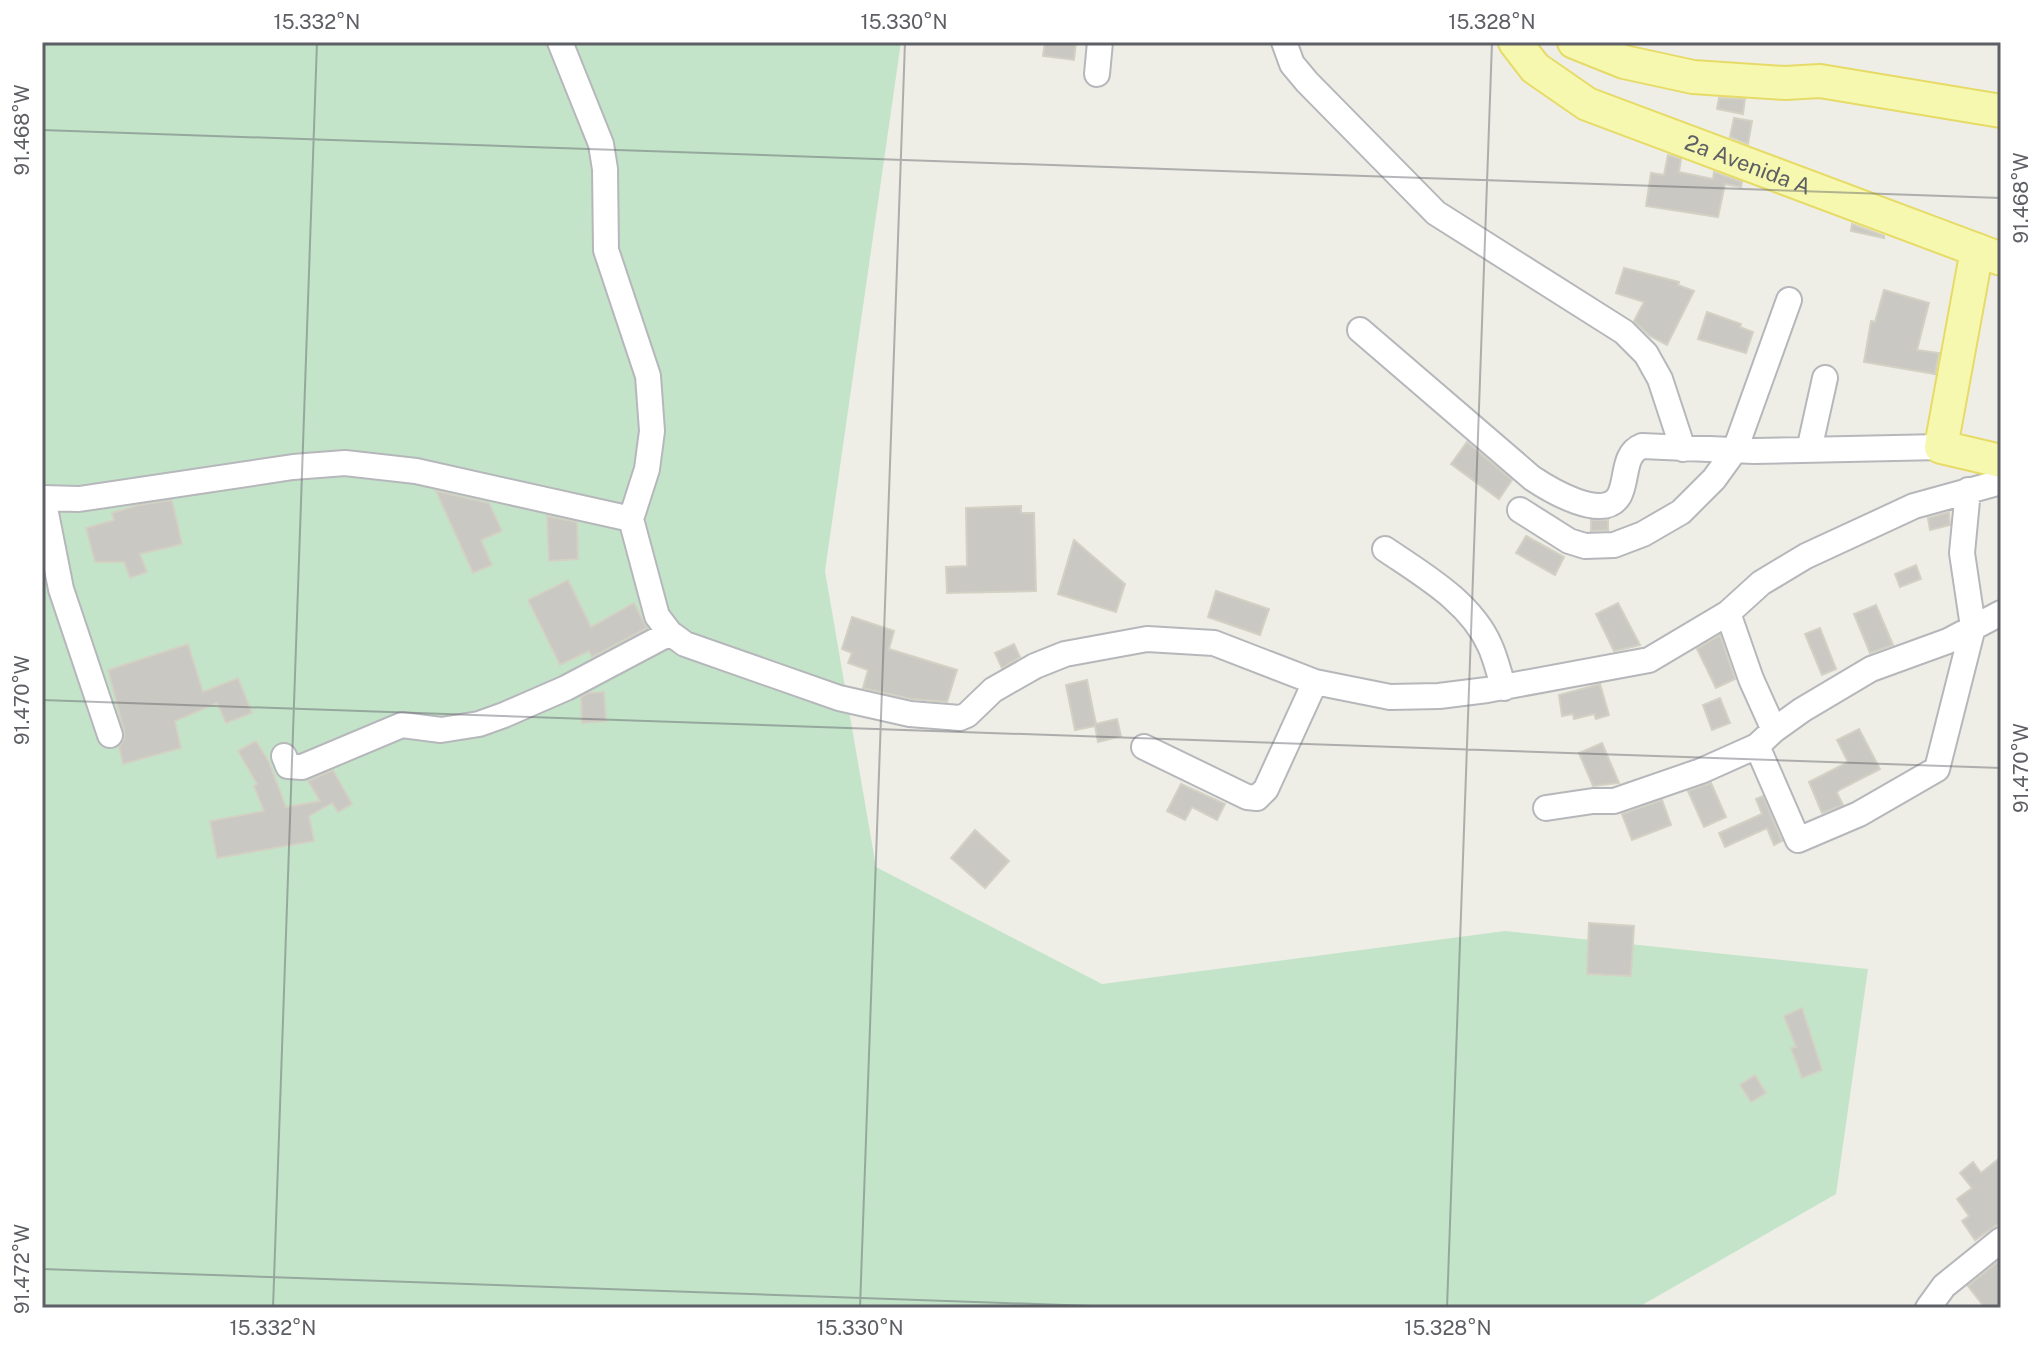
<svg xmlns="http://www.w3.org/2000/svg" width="2043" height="1350" viewBox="0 0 2043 1350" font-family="'Public Sans',sans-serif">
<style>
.green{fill:#c4e4ca}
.building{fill:#cac8c2;stroke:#d3d1c4;stroke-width:2}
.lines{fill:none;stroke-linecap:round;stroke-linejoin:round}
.minor-casing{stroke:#b6b7bb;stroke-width:28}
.major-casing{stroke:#e6db67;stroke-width:36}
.minor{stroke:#fff;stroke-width:24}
.major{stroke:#f6f8b0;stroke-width:32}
.ticks{fill:none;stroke:#5d5f65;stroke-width:2;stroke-opacity:0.45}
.labels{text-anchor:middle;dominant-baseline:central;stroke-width:7;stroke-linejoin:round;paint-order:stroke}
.street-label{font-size:22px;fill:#5d5f65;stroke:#fff}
.neatline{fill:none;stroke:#5d5f65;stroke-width:3}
.ticks-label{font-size:20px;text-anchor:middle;fill:#5d5f65}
</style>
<rect width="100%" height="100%" fill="#eeeee6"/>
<path class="green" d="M42 42H901L825 571 876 867 1102 984 1505 931 1868 969 1836 1194 1637 1308H42Z"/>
<path class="building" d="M1045 42H1076L1074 60 1043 56Z
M1719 98 1745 99 1743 114 1717 109Z
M1734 118 1752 121 1748 144 1730 137Z
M1668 155 1681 159 1679 172 1713 179 1714 172 1742 182 1741 187 1725 184 1718 217 1646 206 1651 173 1664 175Z
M1852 224 1884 236V238L1851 231Z
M1624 268 1679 282 1678 285 1694 291 1667 345 1650 336 1634 321 1644 302 1616 293Z
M1884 290 1929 303 1917 350 1939 353 1935 374 1864 362 1871 321 1875 322Z
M1707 312 1741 324 1740 327 1753 332 1746 353 1698 339Z
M1467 442 1512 480 1499 499 1451 464Z
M436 491 489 503 502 531 481 540 492 565 473 573Z
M172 500 182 544 140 554 147 572 130 578 124 562H95L86 528 114 520 112 513 138 505Z
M1021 506V513H1034L1036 591 947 593 946 567 967 566 966 508Z
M1949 512 1950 525 1930 530 1928 518Z
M547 516 577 522 578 559 549 561Z
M1591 520H1608V530L1591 531Z
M1526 536 1564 557 1555 575 1516 553Z
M1074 540 1125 584 1116 612 1058 594Z
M1916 565 1921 579 1900 587 1895 574Z
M568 580 591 627 634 603 647 628 592 657 589 651 560 665 528 600Z
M1216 591 1269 609 1260 635 1208 617Z
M1618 603 1640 645 1614 651 1596 614Z
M1876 605 1893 645 1870 653 1854 614Z
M852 617 894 631 889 649 957 670 947 702 912 699 863 688 868 670 848 663 852 653 842 649Z
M1820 628 1836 669 1822 675 1805 634Z
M1720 635 1735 679 1716 688 1697 649Z
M188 644 203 692 238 678 252 713 226 723 217 703 175 721 181 748 123 764 119 747 124 739V731L108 670Z
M1014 644 1020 657 1002 668 995 653Z
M1087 680 1096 724 1117 719 1121 736 1098 742 1095 726 1075 730 1066 685Z
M1600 684 1609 715 1596 719 1594 714 1574 719 1573 714 1562 716 1559 695Z
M604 692 606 721 582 723 581 697 588 693Z
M1720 698 1730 723 1712 730 1703 705Z
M1859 729 1880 769 1839 790 1837 793 1843 805 1822 813 1809 782 1848 762 1837 740Z
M256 741 269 762 286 807 320 801 308 781 333 770 352 804 338 812 332 803 309 816 314 841 217 858 210 821 264 811 254 786 257 784 238 751Z
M1602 743 1619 783 1593 786 1579 753Z
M1711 783 1726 817 1704 827 1688 791Z
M1181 784 1225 804 1217 820 1192 807 1185 820 1167 811Z
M1763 796 1782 841 1774 845 1767 828 1725 847 1719 833 1762 814 1756 799Z
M1662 800 1671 825 1632 840 1622 814Z
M975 830 1009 861 985 888 951 858Z
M1589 923 1634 926 1631 976 1587 974Z
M1802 1008 1822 1070 1802 1078 1791 1048 1796 1047 1784 1016Z
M1755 1075 1766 1093 1751 1102 1740 1085Z
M2001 1157V1222L1975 1240 1962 1221 1969 1216 1957 1199 1972 1188 1960 1173 1973 1162 1981 1173Z
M2001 1259V1308H1985L1968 1286Z"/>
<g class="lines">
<g class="minor-casing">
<path id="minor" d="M560 42 601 144 605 169 606 250 648 376 652 431 647 469 631 519 657 616 670 633 685 644 839 698 910 714 960 718 967 715 993 690 1035 666 1065 654 1147 639 1214 643 1315 682 1390 697 1439 696 1487 690 1649 660 1728 613 1761 583 1806 556 1914 506 2001 482
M1284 42 1292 64 1307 82 1436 213 1624 332 1646 354 1660 379 1683 449
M1097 74 1100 42
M1360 330 1532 478C1550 490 1603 522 1619 496 1628 480 1622 454 1642 446L1754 451 1941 447
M1809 450 1825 378
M42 498 79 499 293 467 345 463 416 471 631 519
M43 498 61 589 110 735
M1520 510 1569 541 1585 546 1614 545 1643 534 1681 512 1714 479 1735 450 1789 300
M1385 549C1423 575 1471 602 1490 646 1496 659 1499 674 1504 688
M1728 613 1751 679 1774 730
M1757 746 1798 840 1859 814 1937 769 1973 627 1962 553 1968 490
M1144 747 1247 797 1257 798 1266 789 1315 682
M284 756 288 766 302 767 402 725 441 730 479 724 504 715 566 688 670 633
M1546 808 1593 801H1614L1701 771 1757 746 1774 730 1802 710 1871 669 1948 641 2001 613
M1928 1308 1944 1286 2001 1240"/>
</g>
<g class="major-casing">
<g id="major">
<path id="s1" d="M1515 42 1535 68 1587 104 2001 259"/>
<path d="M1574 42 1624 62 1693 77 1785 83 1820 81 2001 111"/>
<path d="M1977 250 1941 447 2001 461"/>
</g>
</g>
<use href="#minor" class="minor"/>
<use href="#major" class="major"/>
</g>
<path class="ticks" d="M42 130 2001 198M42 700 2001 768M42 1269 1148 1308M273 1308 317 42M860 1308 905 42M1447 1308 1492 42"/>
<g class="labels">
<g class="street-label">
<text stroke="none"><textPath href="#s1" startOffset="268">2a Avenida A</textPath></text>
</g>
</g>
<rect width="2043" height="1350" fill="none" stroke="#ffffff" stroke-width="88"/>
<rect x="44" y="44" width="1955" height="1262" class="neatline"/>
<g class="ticks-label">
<text x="317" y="29">15.332°N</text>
<text x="904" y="29">15.330°N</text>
<text x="1492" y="29">15.328°N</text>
<text transform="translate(22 130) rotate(-90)" y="7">91.468°W</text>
<text transform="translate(2021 198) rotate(-90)" y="7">91.468°W</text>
<text transform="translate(22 700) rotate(-90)" y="7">91.470°W</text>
<text transform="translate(2021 768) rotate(-90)" y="7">91.470°W</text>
<text transform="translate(22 1269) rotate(-90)" y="7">91.472°W</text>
<text x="273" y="1335">15.332°N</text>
<text x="860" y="1335">15.330°N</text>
<text x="1448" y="1335">15.328°N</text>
</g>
</svg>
